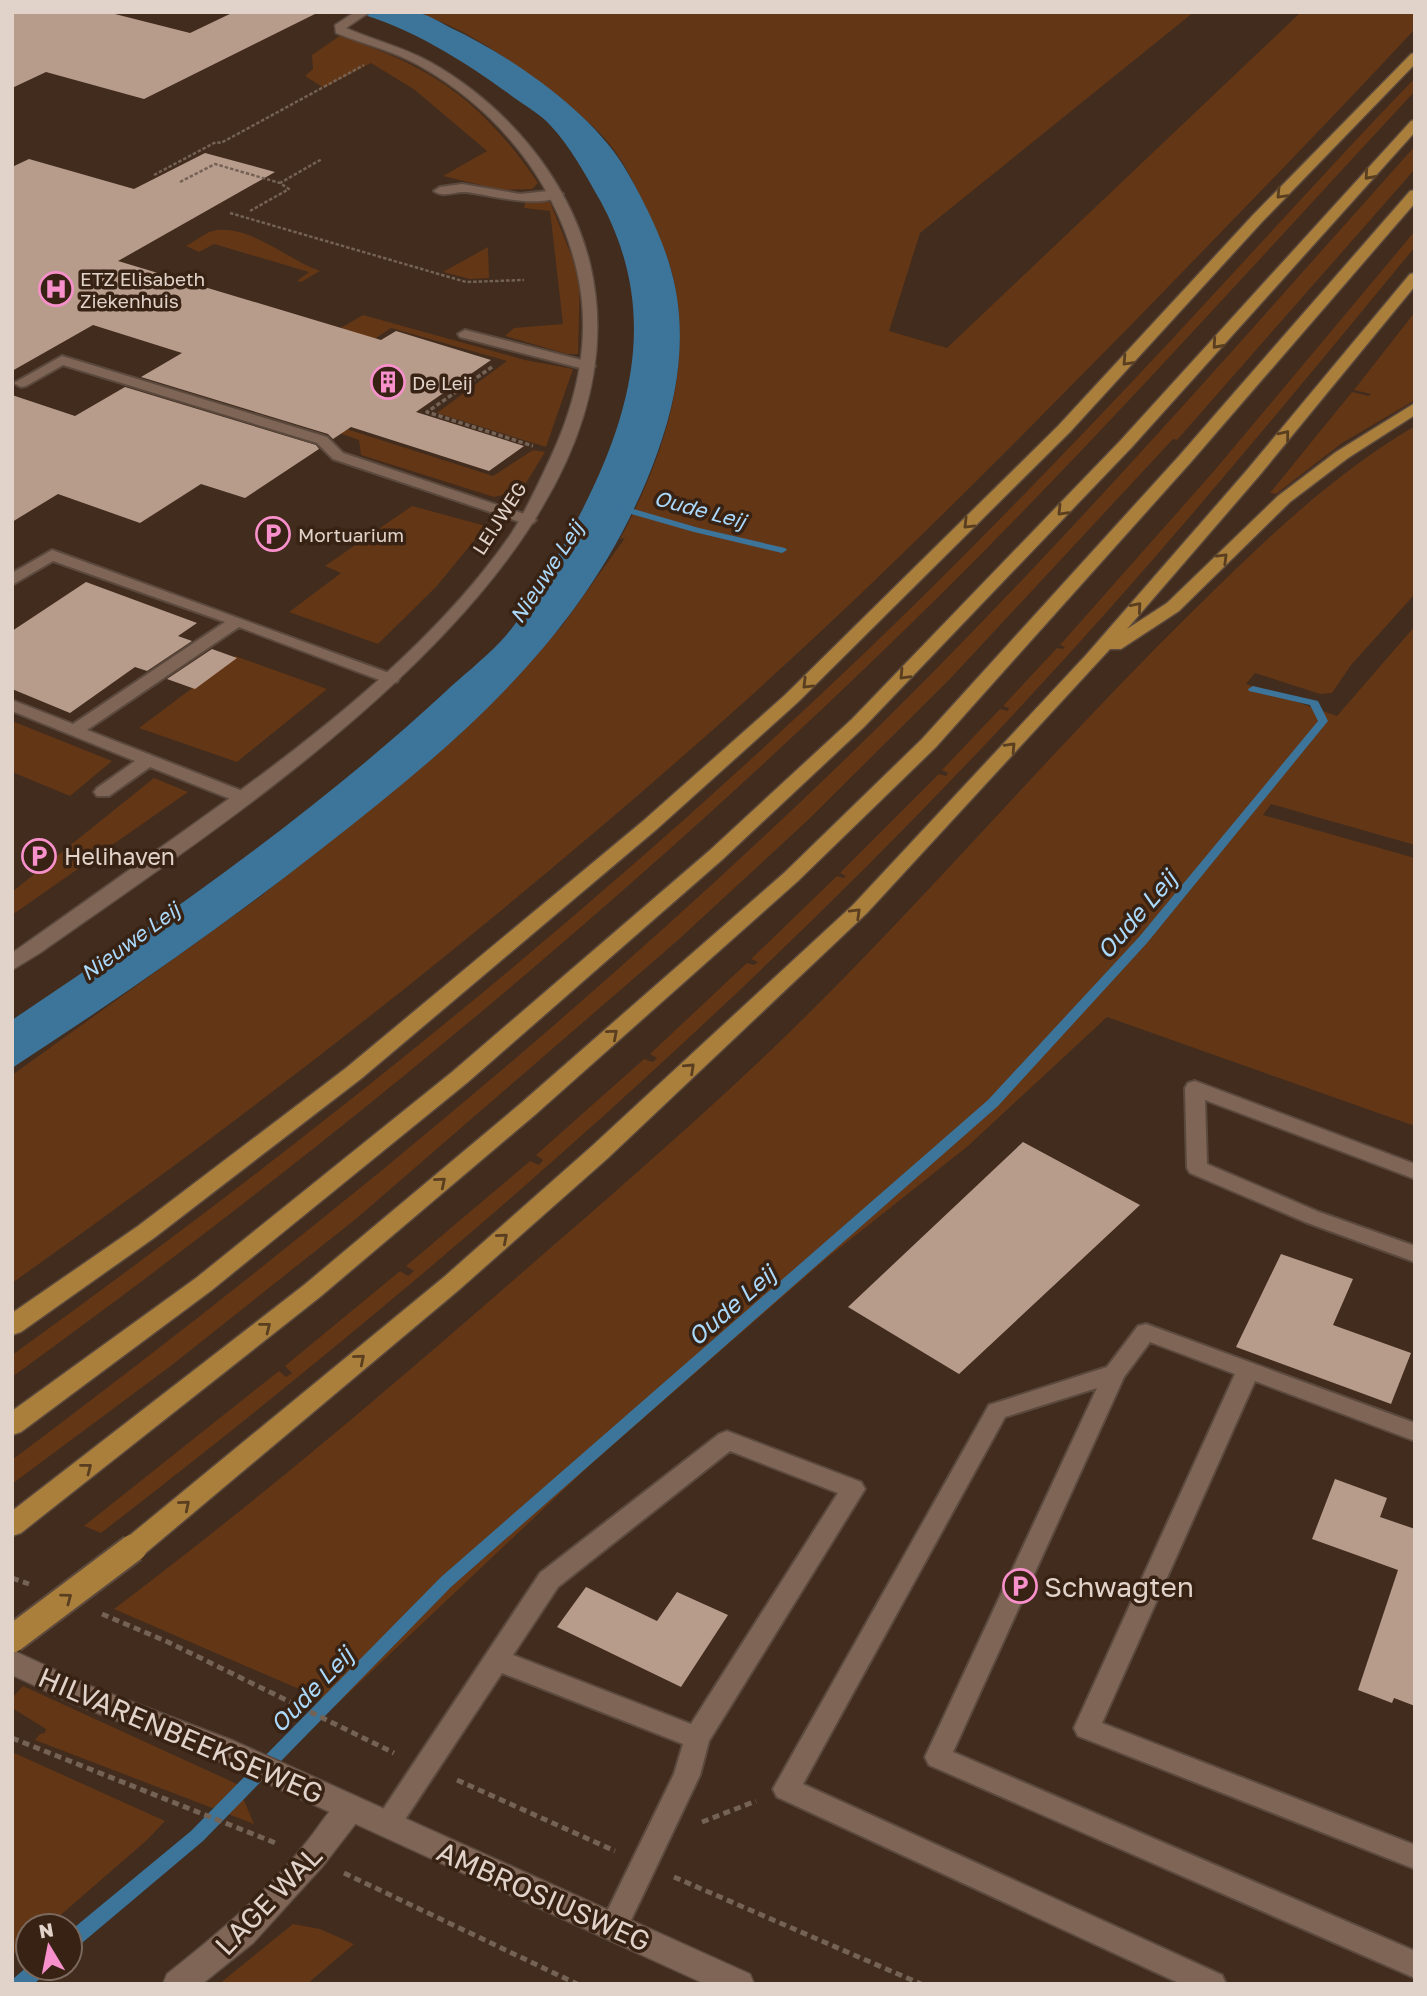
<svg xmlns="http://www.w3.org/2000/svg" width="1427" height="1996" viewBox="0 0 1427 1996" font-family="'Golos Text',sans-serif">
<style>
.green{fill:#633616}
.water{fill:#3c749a}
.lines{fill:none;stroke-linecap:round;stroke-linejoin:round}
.stream{fill:#3c749a;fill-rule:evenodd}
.building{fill:#b79c8c}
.lane-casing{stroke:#5b493e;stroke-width:4}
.street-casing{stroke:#5b493e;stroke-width:3}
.secondary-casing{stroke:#5b493e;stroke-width:3}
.highway-casing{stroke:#5b493e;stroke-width:3}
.path-far2{stroke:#746255;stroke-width:2.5;stroke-dasharray:3.5 2;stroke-linecap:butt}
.path-far1{stroke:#746255;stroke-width:3.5;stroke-dasharray:4.5 2.5;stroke-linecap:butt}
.path{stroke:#746255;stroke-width:5;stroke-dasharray:7 4.5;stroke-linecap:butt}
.lane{fill:#7e6556;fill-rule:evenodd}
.street{fill:#7e6556;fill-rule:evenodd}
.secondary{fill:#7e6556;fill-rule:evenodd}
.highway{fill:#aa7f3b;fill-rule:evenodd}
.highway-bridge-casing{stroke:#5b493e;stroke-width:31;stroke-linecap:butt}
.highway-bridge{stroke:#aa7f3b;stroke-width:27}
.oneway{stroke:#5a3e20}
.labels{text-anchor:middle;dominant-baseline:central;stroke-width:7;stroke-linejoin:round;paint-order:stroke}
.far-poi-label{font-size:19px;fill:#e1d3ca;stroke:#372214;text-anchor:start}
.far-street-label{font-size:19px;fill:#e1d3ca;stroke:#372214}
.far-water-label{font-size:21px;font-style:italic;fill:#aad9fb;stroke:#372214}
.poi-label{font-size:23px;fill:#e1d3ca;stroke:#372214;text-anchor:start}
.water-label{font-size:24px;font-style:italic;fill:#aad9fb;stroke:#372214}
.near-poi-label{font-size:28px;fill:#e1d3ca;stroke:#372214;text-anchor:start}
.near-street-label{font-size:28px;fill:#e1d3ca;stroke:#372214}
</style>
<rect width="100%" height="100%" fill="#412c1e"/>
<path class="green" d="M415 12H1194L920 233 889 331 947 348 1301 12H1415V29C1322 129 1227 226 1133 323 1009 449 885 575 753 694 518 905 270 1101 12 1283V1075L260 897 458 736 562 626 625 538 620 539C664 457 696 362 671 269 667 252 657 236 650 220 639 194 627 164 607 141 590 121 568 106 547 89 508 58 463 27 415 12Z
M341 35C367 46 394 55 419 69 468 94 508 138 538 183L532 189 501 190 443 176 487 151 415 90 371 63 324 88 305 76 313 69 312 55Z
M1415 78V91C1241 278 1071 470 887 647 613 912 320 1154 12 1377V1355C294 1152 565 935 818 697 941 582 1059 460 1174 337 1254 251 1333 163 1415 78Z
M1415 146V169L1177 440 1173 439 949 680 808 820 677 941 357 1218 172 1365 12 1484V1460C311 1235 601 998 869 736 1061 548 1236 346 1415 146Z
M535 200 550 202 580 277 578 354H567L505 336 514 328 563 324 550 211 524 208 525 203Z
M217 230C254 227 286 259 320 271L301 282 297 281 309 272 214 244 199 252 186 246 209 232Z
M1415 231V247C1287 402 1160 557 1023 704 741 1008 429 1280 101 1533L84 1526 279 1371 286 1377 292 1373 285 1366 400 1271 408 1276 414 1271 406 1266 530 1161 539 1165 543 1160 536 1155 644 1059 653 1062 657 1058 650 1054 747 963 754 965 758 962 751 959 837 876 843 878 846 876 840 873 939 774 946 776 948 773 942 770 1000 709 1008 711 1009 708 1003 706 1057 648 1063 649 1065 647 1060 645 1214 471Z
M488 247 489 278 470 279 443 272Z
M1415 312V400L1342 443 1276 494 1270 493 1352 392 1369 396 1371 394 1354 390Z
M363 315 525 360 573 369 546 447 437 413 507 361 391 328 275 406 493 476 533 450 545 452 521 491 494 497 361 455 359 440 269 409 280 363Z
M1415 426V594L1351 665 1332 693 1320 694 1255 673 1246 684 1337 716 1415 626V845L1271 804 1263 815 1415 858V1126L1107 1017 968 1146 827 1258 591 1464 336 1705 114 1609C256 1502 390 1388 524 1271 631 1178 738 1086 837 985 960 860 1073 728 1198 606 1265 540 1333 474 1415 426Z
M412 506 486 526 436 587 378 644 289 612 341 573 325 566Z
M235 656 327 689 237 762 139 728Z
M12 721 112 761 70 796 12 772Z
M154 778 188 792 12 915V892Z
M23 1686 237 1784 254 1824 35 1740 40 1734 45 1733 46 1729 12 1708V1698Z
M12 1752 165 1821 147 1840 48 1926H28V1942L12 1955Z
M293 1924 320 1929 354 1944 307 1984H219Z"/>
<path class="water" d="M354 12C373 12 396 9 415 12 427 14 440 22 451 28 509 55 589 110 623 165 641 195 662 236 671 270 688 330 679 393 658 451 595 628 464 738 320 850 221 928 118 999 12 1068V1020C161 920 311 816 443 694 462 676 483 660 501 641 523 618 547 574 563 546 625 435 666 323 601 202 586 176 571 147 550 125 541 115 527 107 516 99 467 63 413 28 354 12Z"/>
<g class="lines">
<path class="stream" d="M620 505 699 528 785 548 787 550 782 553 694 532 617 510V506Z
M1253 686 1318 701 1328 721 1147 943 998 1106 451 1587 203 1841 76 1948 70 1950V1931L191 1831 441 1577 988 1100 1139 937 1318 721 1310 705 1249 691 1248 689Z
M28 1966V1968H48L45 1974 34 1984H12L14 1978Z"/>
</g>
<path class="building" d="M12 12H107L190 33 234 12H319L144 99 46 72 12 88Z
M205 153 275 172 118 261 381 340 396 331 491 360 416 412 524 446 489 471 351 427 333 439 328 434 141 377 182 353 93 325 12 371V167L29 159 134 189Z
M125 387 316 445 319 449 245 498 201 484 140 523 58 494 12 522V395L75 416Z
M86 582 197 623 178 636 192 641 147 671 135 667 70 713 12 689V631Z
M212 649 237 658 195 689 167 679Z
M1023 1142 1140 1205 959 1374 848 1307Z
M1281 1254 1353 1279 1333 1325 1411 1353 1391 1404 1236 1347Z
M1335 1479 1387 1498 1380 1517 1415 1529V1706L1394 1698 1392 1703 1358 1690 1398 1570 1312 1539Z
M586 1587 657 1621 677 1592 728 1615 681 1687 557 1627Z"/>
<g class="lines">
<g class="lane-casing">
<path id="lane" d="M462 184 520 194 557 190 563 194C542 210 490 195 466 192 455 191 443 198 434 191L440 187Z
M465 330 593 363 595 366 588 370 460 337 458 334Z
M62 356 327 437 343 453 533 517 536 520 533 523H523L333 459 317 443 63 365 26 386 21 387 14 383Z
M52 550 397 676 399 679 397 682H385L239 627 87 730 250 794 253 798 250 802H238L150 767 109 796H97L94 792 97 788 135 761 12 711V700L73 724 225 622 53 561 12 585V573Z
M1195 1081 1415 1164V1179L1205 1100 1207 1164 1319 1212 1415 1246V1262L1305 1222 1190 1173 1187 1168 1185 1088 1188 1083Z
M1146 1324 1415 1423V1441L1255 1381 1102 1723 1415 1845V1869L1078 1736 1074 1728 1235 1374 1150 1342 1124 1377 953 1752 1415 1951V1978L929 1765 925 1757 1097 1388 1005 1417 803 1784 1222 1975 1226 1984H1181L777 1797 773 1789 989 1405 1107 1367 1138 1326Z
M727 1431 861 1482 865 1489 709 1741 700 1775 623 1937 613 1941 603 1937 599 1928 674 1774 683 1744 502 1673 396 1833 387 1837 378 1833 374 1825 378 1817 540 1573 719 1434ZM730 1451 838 1493 691 1724 513 1655 558 1587Z"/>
</g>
<g class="street-casing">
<path id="street" d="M355 12H370L346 28C373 40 403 47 430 62 505 104 569 178 590 264 658 552 238 812 40 953L12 970V953C62 918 111 883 160 848 283 761 425 659 511 534 526 511 538 484 550 459 578 400 592 335 577 271 557 183 498 110 420 66 394 51 363 44 336 33L335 25Z
M350 1796 360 1800 364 1809 360 1818 322 1867 253 1943 202 1984H163L167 1974C219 1933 269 1891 309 1839 321 1824 332 1803 350 1796Z"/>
</g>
<g class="secondary-casing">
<path id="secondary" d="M12 1650 90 1686 234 1741 750 1974 754 1984H705L214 1759 70 1702 12 1675Z"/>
</g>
<g class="highway-casing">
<path id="highway" d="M1415 53V64L1262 222 1070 432 797 703 657 829 362 1078 154 1238 21 1332 12 1335V1313L138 1226 346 1068 643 821 785 695 1058 426 1252 216 1411 54Z
M1415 120V132L1132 447 864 727 723 859 468 1082 212 1290 21 1432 12 1435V1411L196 1278 452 1072 709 851 852 719 1120 441 1411 121Z
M1415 190V203L1191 462 936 747 798 881 536 1114 320 1297 21 1533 12 1536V1511L304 1285 520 1104 784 873 922 739 1179 456 1410 191Z
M1415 273V286L1259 476 1127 629 1167 603 1278 496 1336 452 1415 403V415L1348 458 1290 502 1179 611 1121 649H1110L867 913 608 1158 460 1289 142 1556 133 1559 124 1556 120 1548 124 1540 444 1277 592 1146 853 905 1086 655 1247 470 1410 274Z"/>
</g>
<path class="path-far2" d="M154 175 216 142 221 143 364 65
M180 182 215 164 280 183
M250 211 289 189 280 183 322 159
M230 213 466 282 524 280"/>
<path class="path-far1" d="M492 367 427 412 533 446"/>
<path class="path" d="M12 1578 29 1584
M102 1614 168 1642 394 1753
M12 1738 278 1844
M457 1780 615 1851
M702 1822 756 1801
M344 1873 577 1984
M674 1877 921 1984"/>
<use href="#lane" class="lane"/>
<use href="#street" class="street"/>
<use href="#secondary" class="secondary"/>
<use href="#highway" class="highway"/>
<g class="highway-bridge-casing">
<path id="highway-bridge" d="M12 1639 133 1548"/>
</g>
<use href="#highway-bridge" class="highway-bridge"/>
</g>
<defs><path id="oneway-chevron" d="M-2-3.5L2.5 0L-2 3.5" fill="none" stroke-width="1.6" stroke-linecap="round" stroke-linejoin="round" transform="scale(1.75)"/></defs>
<g class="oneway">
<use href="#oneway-chevron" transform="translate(1369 175) rotate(132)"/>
<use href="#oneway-chevron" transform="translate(1281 194) rotate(134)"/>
<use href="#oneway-chevron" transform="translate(1217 344) rotate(132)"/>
<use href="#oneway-chevron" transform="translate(1127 361) rotate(133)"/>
<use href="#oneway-chevron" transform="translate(1285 435) rotate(-51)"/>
<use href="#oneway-chevron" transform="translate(1062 511) rotate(134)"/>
<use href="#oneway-chevron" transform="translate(968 524) rotate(135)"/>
<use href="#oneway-chevron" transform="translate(1223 558) rotate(-44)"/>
<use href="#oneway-chevron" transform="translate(1137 607) rotate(-49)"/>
<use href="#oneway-chevron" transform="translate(904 675) rotate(134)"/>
<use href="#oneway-chevron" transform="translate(807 684) rotate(135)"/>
<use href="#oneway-chevron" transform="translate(1011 747) rotate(-47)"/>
<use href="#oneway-chevron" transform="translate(856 913) rotate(-44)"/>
<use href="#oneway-chevron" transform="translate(613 1034) rotate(-41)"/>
<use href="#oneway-chevron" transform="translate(690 1068) rotate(-43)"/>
<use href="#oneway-chevron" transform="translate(441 1182) rotate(-40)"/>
<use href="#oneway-chevron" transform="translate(503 1238) rotate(-41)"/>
<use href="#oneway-chevron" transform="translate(266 1327) rotate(-38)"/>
<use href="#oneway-chevron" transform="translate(360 1359) rotate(-40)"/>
<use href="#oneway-chevron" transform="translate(87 1468) rotate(-38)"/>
<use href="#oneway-chevron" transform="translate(185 1505) rotate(-40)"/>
<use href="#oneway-chevron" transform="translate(67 1598) rotate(-37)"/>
</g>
<defs>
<g id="hospital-ring" transform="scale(1.75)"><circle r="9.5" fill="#372214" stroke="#f890cb" stroke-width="1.5"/><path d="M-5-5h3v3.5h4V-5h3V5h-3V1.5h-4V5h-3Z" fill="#f890cb"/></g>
<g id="building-ring" transform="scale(1.75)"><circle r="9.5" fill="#372214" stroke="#f890cb" stroke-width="1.5"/><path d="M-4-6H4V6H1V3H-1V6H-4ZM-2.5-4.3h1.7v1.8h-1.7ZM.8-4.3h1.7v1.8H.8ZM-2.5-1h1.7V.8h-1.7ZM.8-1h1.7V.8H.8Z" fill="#f890cb"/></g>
<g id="parking-ring" transform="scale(1.75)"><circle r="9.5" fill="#372214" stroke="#f890cb" stroke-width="1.5"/><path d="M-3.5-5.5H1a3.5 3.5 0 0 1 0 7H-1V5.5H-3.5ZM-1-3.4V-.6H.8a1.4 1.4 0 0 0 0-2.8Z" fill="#f890cb"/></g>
</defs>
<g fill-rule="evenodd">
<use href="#hospital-ring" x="56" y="289"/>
<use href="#building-ring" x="388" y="382"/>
<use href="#parking-ring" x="273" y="534"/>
<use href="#parking-ring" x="39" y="856"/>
<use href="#parking-ring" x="1020" y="1586"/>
</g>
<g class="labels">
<g class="far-poi-label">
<text x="80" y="278">ETZ Elisabeth<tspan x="80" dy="22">Ziekenhuis</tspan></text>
<text x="412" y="382">De Leij</text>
<text x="298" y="534">Mortuarium</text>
</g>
<g class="far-street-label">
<text transform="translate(499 518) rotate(-57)">LEIJWEG</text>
</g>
<g class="far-water-label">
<text transform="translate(700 509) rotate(15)">Oude Leij</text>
<text transform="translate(546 572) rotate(-57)">Nieuwe Leij</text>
<text transform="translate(130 941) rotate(-36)">Nieuwe Leij</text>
</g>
<g class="poi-label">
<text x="64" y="856">Helihaven</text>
</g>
<g class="water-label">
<text transform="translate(1136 914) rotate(-49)">Oude Leij</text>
<text transform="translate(731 1305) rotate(-41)">Oude Leij</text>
<text transform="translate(311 1689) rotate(-46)">Oude Leij</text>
</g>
<g class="near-poi-label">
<text x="1044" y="1586">Schwagten</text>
</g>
<g class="near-street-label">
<text transform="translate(181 1735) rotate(23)">HILVARENBEEKSEWEG</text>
<text transform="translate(544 1896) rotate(24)">AMBROSIUSWEG</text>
<text transform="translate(268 1900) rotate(-46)">LAGE WAL</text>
</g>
</g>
<rect width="1427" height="1996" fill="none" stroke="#e1d3ca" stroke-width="28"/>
<g transform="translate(49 1947) rotate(350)"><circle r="33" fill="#372214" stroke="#7b695d" stroke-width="2"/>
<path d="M0-5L12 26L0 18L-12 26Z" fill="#f890cb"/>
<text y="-10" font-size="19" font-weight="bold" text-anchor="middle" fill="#e1d3ca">N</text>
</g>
</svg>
